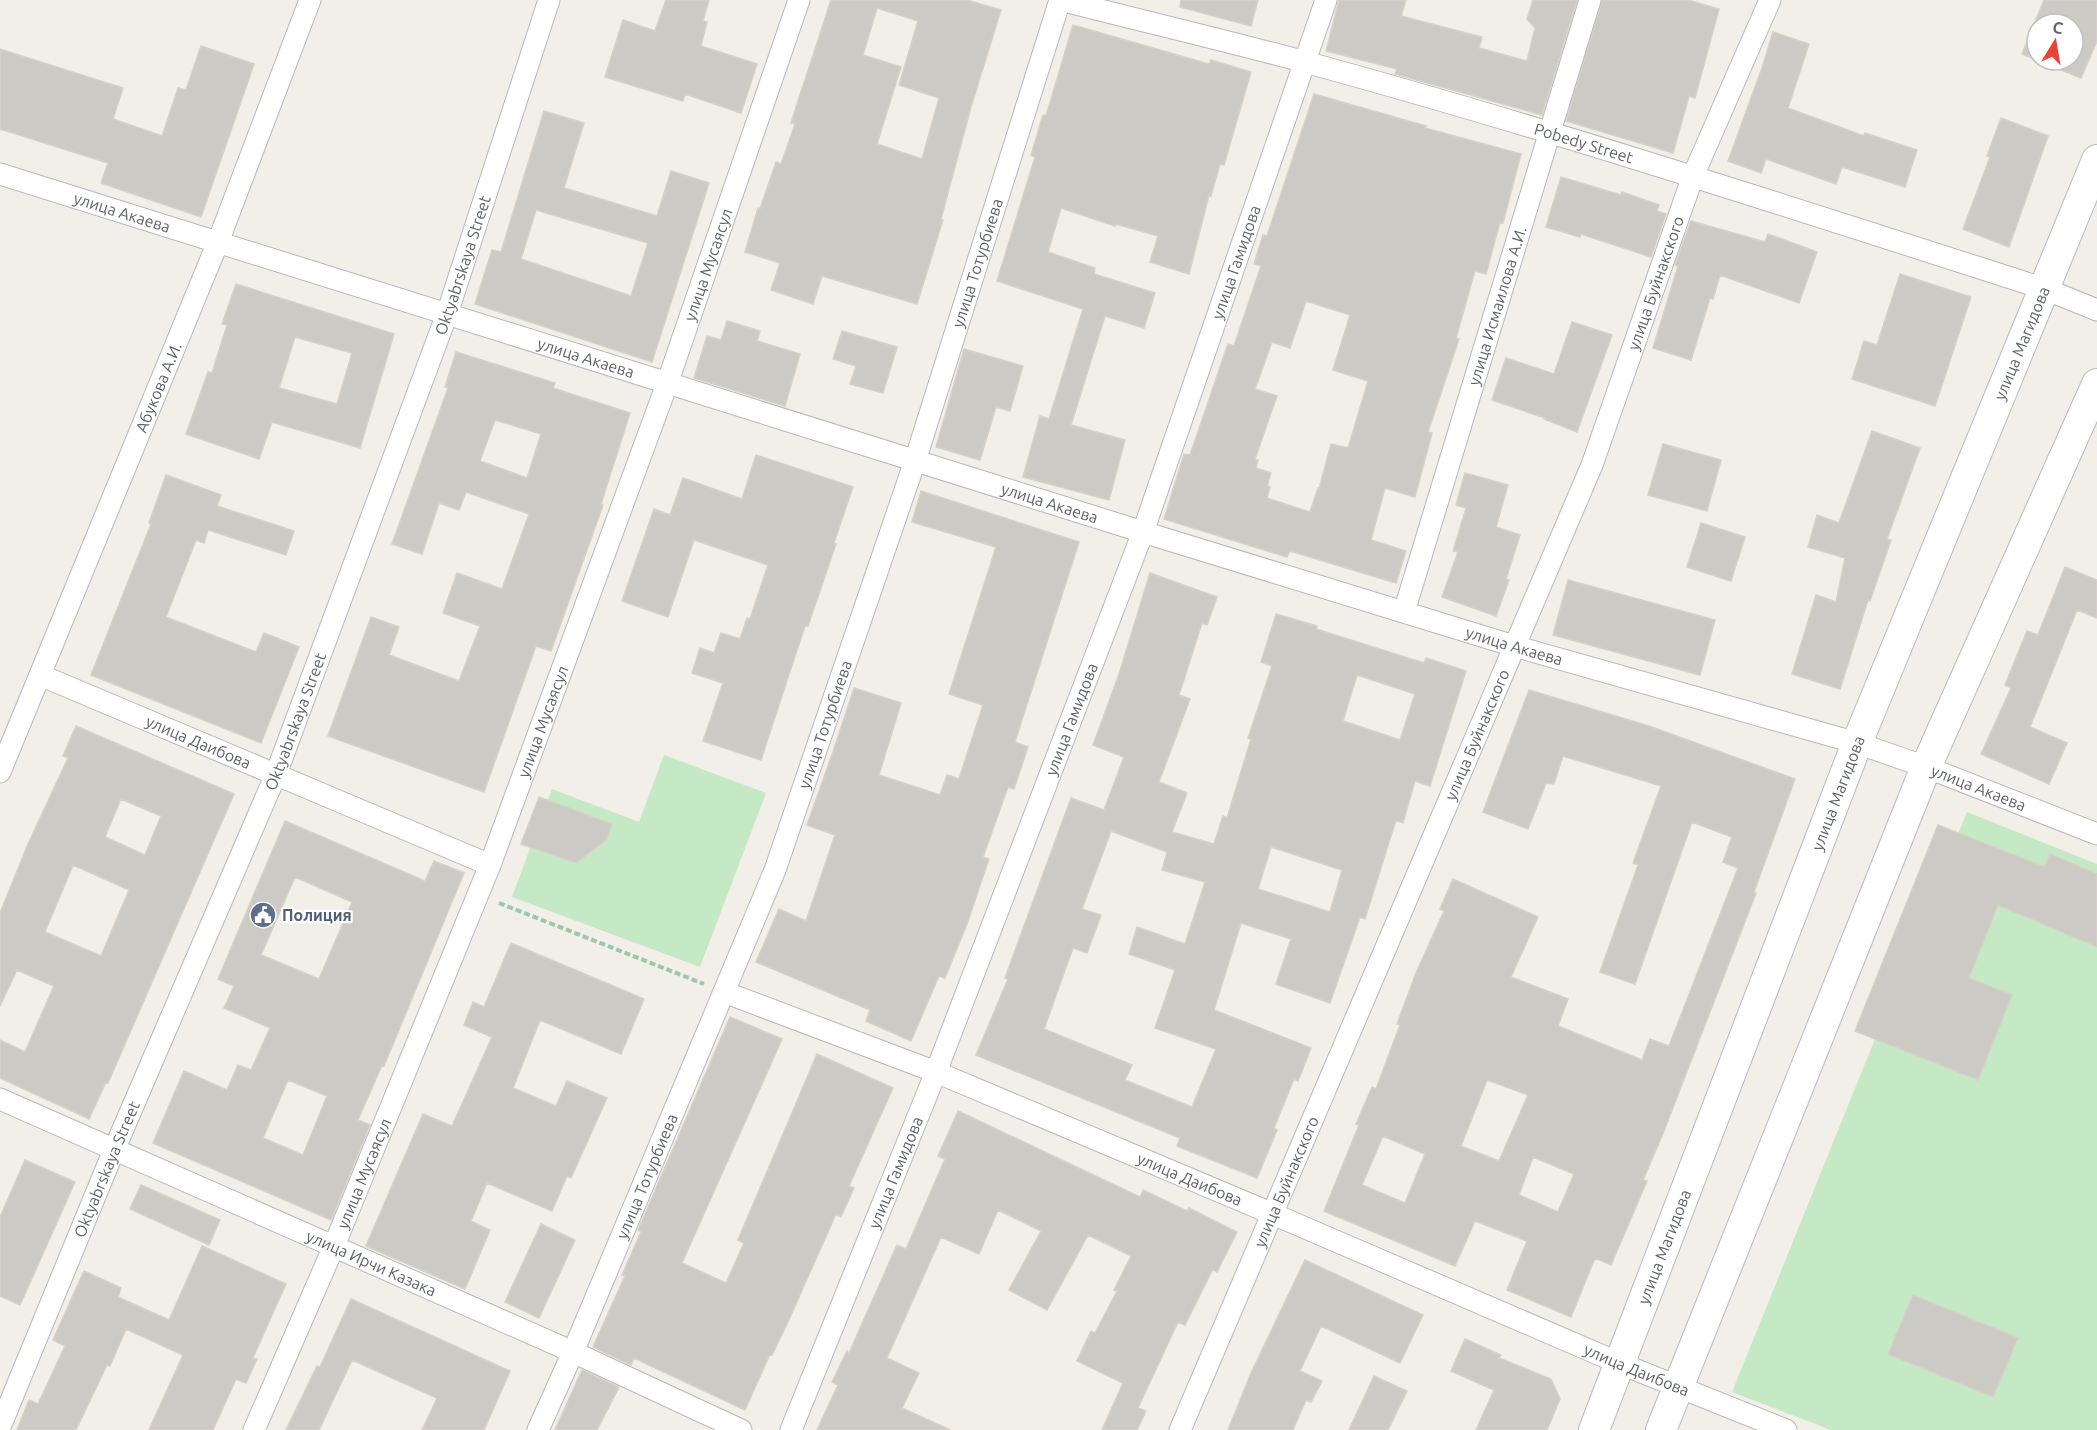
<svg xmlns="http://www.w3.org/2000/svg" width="2097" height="1430" viewBox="0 0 2097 1430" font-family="Ubuntu,sans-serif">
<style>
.green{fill:#c5e8c5}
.building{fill:#cccac5;stroke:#d6d1c6;stroke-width:1.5;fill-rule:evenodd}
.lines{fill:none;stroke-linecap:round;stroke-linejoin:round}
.street-casing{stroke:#b5b8bc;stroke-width:23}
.secondary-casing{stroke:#b6babf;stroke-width:32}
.path{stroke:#9cc7a9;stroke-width:4;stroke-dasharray:6 3;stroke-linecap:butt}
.street{stroke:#fff;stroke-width:21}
.secondary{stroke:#fff;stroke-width:30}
.labels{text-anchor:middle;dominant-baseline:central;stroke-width:4.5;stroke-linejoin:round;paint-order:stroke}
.street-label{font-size:16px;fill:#5f6368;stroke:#fff}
.service-label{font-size:16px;font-weight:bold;fill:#4e5e75;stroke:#fff;text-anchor:start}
</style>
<rect width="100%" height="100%" fill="#f1efe8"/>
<path class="green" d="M664 755 766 793 700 967 512 897 552 789 639 822Z
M1967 812 2097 864V1430H1831L1732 1392Z"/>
<path class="building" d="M666 0H709L703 21 707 22 701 46 757 64 741 113 685 94 683 101 605 77 623 20 655 31Z
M831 0H967L1001 10 971 107 941 219 943 220 917 304 822 276 813 304 771 290 780 263 745 252 758 208 760 209 776 162 781 164 795 124 791 123 799 98ZM877 8 918 21 899 85 939 98 922 159 877 144 901 67 863 55Z
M1181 0H1258L1251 26 1180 7Z
M1339 0H1406L1401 16 1482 37 1479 48 1527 61 1535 28 1527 19 1533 0H1577L1542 115 1395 74 1397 69 1326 51Z
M1602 0H1688L1719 9 1695 98 1689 96 1673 153 1566 121Z
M2044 0H2097V41L2081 78 2022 54ZM2037 24H2073V60H2037Z
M1073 25 1209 64 1211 60 1251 72 1224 165 1220 164 1211 196 1209 195 1189 274 1150 262 1158 236 1116 224 1115 226 1061 208 1048 252 1095 268 1094 274 1155 293 1144 328 1105 316 1071 425 1125 440 1109 500 1023 477 1040 416 1049 419 1083 309 997 281 1035 157 1031 155 1043 115 1046 116Z
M1773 32 1809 44 1788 108 1864 136 1865 133 1917 150 1905 187 1842 167 1836 184 1766 159 1761 173 1728 161 1762 68Z
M201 46 254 64 201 217 101 183 108 163 0 129V49L123 88 113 119 162 136 178 88 186 90Z
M1314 94 1426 126 1425 128 1521 154 1503 223 1500 222 1486 274 1475 271 1456 338 1459 339 1428 432 1432 433 1415 497 1385 488 1371 540 1406 551 1396 583 1290 551 1287 557 1164 519 1184 454 1190 455 1228 344 1234 346 1261 266 1254 264 1263 235 1267 236ZM1306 301 1350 315 1333 370 1368 381 1348 448 1331 444 1319 489 1318 488 1310 512 1267 498 1270 487 1267 486 1271 473 1256 468 1258 460 1255 459 1277 396 1255 389 1272 342 1290 348Z
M544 111 584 123 564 188 657 216 671 171 709 183 652 362 475 304 492 250 501 252ZM536 210 648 243 631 296 521 259Z
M2001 118 2048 136 2009 247 1963 229 1990 157 1987 156Z
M1561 177 1621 195 1622 192 1659 205 1657 211 1666 214 1651 257 1581 234 1580 237 1546 227Z
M1691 221 1765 242 1768 234 1817 252 1799 303 1720 275 1713 299 1710 298 1691 360 1653 348 1678 266 1675 265Z
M1900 274 1971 297 1935 406 1852 379 1864 341 1877 345Z
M236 284 394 334 360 448 272 422 259 459 186 434 208 372 212 373 227 325 222 324ZM295 337 352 353 337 404 279 388Z
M727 321 760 331 757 341 800 354 785 406 694 378 707 336 721 340Z
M1572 322 1612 335 1577 432 1544 419 1545 418 1492 400 1506 358 1554 374Z
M842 331 897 347 883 393 850 384 856 366 833 359Z
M964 349 1023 366 1010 411 996 407 980 460 936 447Z
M456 352 555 383 553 388 630 413 601 504 603 505 551 651 536 646 484 792 328 736 371 617 399 627 389 655 459 681 480 626 443 613 457 573 502 589 529 514 466 492 459 510 439 503 422 554 392 544 448 388 445 387ZM495 420 541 434 527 478 480 461Z
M1872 431 1920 448 1887 539 1891 540 1870 601 1868 600 1840 689 1792 674 1816 595 1836 602 1845 558 1808 547 1817 515 1839 523Z
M1663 444 1721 460 1707 511 1648 495Z
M756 455 853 487 834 543 836 544 808 626H805L761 760 703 741 723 683 692 673 700 648 714 653 721 633 740 639 747 618 750 619 768 565 694 540 668 617 622 601 654 509 670 515 683 478 742 499Z
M1465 473 1508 485 1496 527 1520 535 1506 579 1509 580 1496 616 1442 597 1458 552 1453 551 1466 508 1456 505Z
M166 475 221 495 217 506 294 531 286 555 208 530 204 543 196 540 166 617 256 652 264 633 299 647 261 743 91 675 151 524 149 523Z
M921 491 1079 542 1015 742 1028 747 1014 789 1008 787 983 857 989 859 967 924 945 978 939 976 911 1041 866 1021 870 1010 756 962 779 909 806 921 835 835 807 825 833 752 854 688 901 703 879 775 940 795 947 775 959 779 983 705 949 694 996 547 912 522Z
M1701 523 1745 537 1731 581 1687 567Z
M2065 567 2097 580V618L2077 610 2030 727 2067 743 2049 784 1981 754 2011 688 2005 685 2027 631 2038 635Z
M1150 573 1217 597 1207 625 1202 623 1179 695 1190 699 1159 782 1187 793 1172 832 1214 844 1223 816 1227 818 1251 739 1248 738 1272 666 1261 662 1276 614 1317 626 1316 629 1424 663 1426 658 1466 671 1430 786 1415 781 1403 823 1396 820 1365 919 1360 917 1330 1003 1276 984 1291 939 1241 923 1214 1010 1311 1048 1298 1081 1294 1079 1274 1128 1277 1130 1257 1178 1177 1146 1180 1138 976 1055 1008 979 1005 978 1071 798 1104 810 1124 757 1093 745 1119 674ZM1357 675 1415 694 1400 740 1343 721ZM1111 831 1167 852 1162 870 1205 882 1185 944 1137 927 1129 954 1175 970 1155 1028 1216 1049 1192 1107 1125 1080 1132 1065 1044 1029 1073 948 1087 953 1101 915 1082 909ZM1271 847 1342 870 1330 912 1258 889Z
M1568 580 1715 620 1700 675 1553 635Z
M1529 690 1649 726 1795 779 1754 892 1756 893 1662 1136 1643 1180 1647 1181 1611 1265 1595 1258 1571 1317 1507 1290 1527 1241 1475 1221 1455 1266 1324 1211 1359 1125 1356 1124 1372 1087 1376 1089 1400 1025 1397 1024 1416 973 1444 911 1440 909 1453 879 1538 917 1511 977 1568 999 1558 1026 1642 1060 1650 1039 1669 1046 1738 868 1723 862 1732 837 1692 822 1635 984 1600 972 1638 865 1633 863 1661 786 1563 756 1554 784 1546 783 1528 829 1483 812ZM1487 1080 1528 1095 1499 1161 1461 1146ZM1383 1136 1425 1154 1405 1203 1362 1185ZM1533 1157 1574 1174 1558 1212 1519 1195Z
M76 726 234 794 108 1083 106 1082 89 1119 0 1078V1040L25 1052 54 986 17 970 0 1006V913L28 844 68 758 63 756ZM121 799 161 816 145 855 105 837ZM73 865 129 890 101 956 45 932Z
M539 797 612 824 606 840 576 863 521 844Z
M285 821 425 881 434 861 464 873 384 1066 382 1065 358 1120 370 1125 331 1220 153 1143 184 1071 227 1090 238 1065 251 1070 270 1028 224 1008 234 986 218 979ZM295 877 352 902 319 979 261 955ZM288 1080 327 1096 303 1155 263 1138Z
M1938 825 2045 867 2050 854 2097 874V947L1998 905 1969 978 2012 995 1978 1080 1855 1031Z
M511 943 644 999 621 1054 540 1020 513 1088 556 1106 567 1081 607 1098 571 1178 567 1176 552 1211 487 1183 471 1221 490 1230 465 1289 366 1246 423 1114 452 1126 492 1037 464 1025 473 1002 484 1007Z
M730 1017 782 1039 682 1263 726 1283 744 1243 738 1240 817 1054 893 1088 849 1186 854 1188 841 1217 836 1214 787 1324 772 1355 770 1354 745 1410 634 1358 631 1365 593 1347 625 1276 622 1275 641 1232 638 1230Z
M958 1111 1140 1197 1143 1190 1187 1211 1189 1208 1237 1232 1217 1272 1213 1269 1185 1325 1178 1322 1138 1408 1146 1411 1137 1430H1102L1123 1383 1077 1361 1091 1331 1095 1333 1117 1291 1114 1290 1131 1256 1088 1235 1047 1310 1009 1290 1041 1231 998 1210 979 1254 941 1237 887 1358 919 1373 902 1408 950 1430H817L838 1385 832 1382 847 1351 849 1353 897 1245 906 1249 945 1159 938 1156Z
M25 1160 75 1182 20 1305 0 1296V1217Z
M141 1185 220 1220 209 1245 130 1209Z
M541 1224 575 1240 539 1318 505 1302Z
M202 1246 286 1284 253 1358 257 1359 246 1383 236 1379 213 1430H149L183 1355 126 1329 110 1366 107 1365 76 1430H17L29 1400 38 1404 65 1346 53 1340 84 1271 121 1288 118 1297 169 1320Z
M1305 1260 1423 1315 1400 1363 1321 1326 1300 1371 1322 1381 1311 1402 1306 1400 1293 1430H1228L1251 1373Z
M1913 1295 2018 1338 1993 1397 1888 1354Z
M351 1299 510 1371 484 1430H422L437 1398 352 1360 319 1430H286L317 1366 320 1367Z
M1465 1339 1501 1355 1499 1358 1551 1379 1560 1399 1547 1430H1476L1494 1390 1451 1371Z
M582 1370 619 1387 597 1430H555Z
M1374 1376 1407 1391 1388 1430H1349Z"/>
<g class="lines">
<g class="street-casing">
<g id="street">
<path id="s1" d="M1061 0C1142 21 1224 40 1305 62 1554 130 1799 210 2045 289L2097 310"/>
<path id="s2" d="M0 174 1143 532 1514 646 1857 743 1926 767 2097 834"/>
<path id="s3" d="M1404 612 1590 0"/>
<path id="s4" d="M40 675 490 865"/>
<path id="s5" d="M0 772 218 242 310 0"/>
<path id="s6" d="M724 992 936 1072 1273 1214 1619 1363 1786 1430"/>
<path id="s7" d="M0 1099 573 1352 741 1430"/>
<path id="s8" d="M0 1427 114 1150 276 774 447 314 549 0"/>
<path id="s9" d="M254 1430 334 1246 490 865 667 384 799 0"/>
<path id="s10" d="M538 1430 573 1352 775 870 915 461 1060 0"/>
<path id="s11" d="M791 1430 936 1072 1143 532 1326 0"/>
<path id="s12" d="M1180 1430 1592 465 1693 176 1770 0"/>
</g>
</g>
<g class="secondary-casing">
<g id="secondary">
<path id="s13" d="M1594 1430 1857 743 2097 160"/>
<path d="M1661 1430 1926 767 2097 384"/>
</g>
</g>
<path class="path" d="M499 903 704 984"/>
<use href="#street" class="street"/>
<use href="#secondary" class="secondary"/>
</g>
<defs>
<g id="civic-disc" transform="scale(1.35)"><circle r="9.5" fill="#5c6f8a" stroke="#fff"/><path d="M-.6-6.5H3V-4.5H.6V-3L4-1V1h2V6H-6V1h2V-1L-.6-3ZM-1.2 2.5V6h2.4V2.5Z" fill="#fff"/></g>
</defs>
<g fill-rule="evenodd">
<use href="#civic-disc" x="263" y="915"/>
</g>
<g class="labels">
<g class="street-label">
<text stroke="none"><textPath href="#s1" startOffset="542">Pobedy Street</textPath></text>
<text stroke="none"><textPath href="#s2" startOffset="128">улица Акаева</textPath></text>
<text stroke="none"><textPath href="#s11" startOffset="1250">улица Гамидова</textPath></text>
<text stroke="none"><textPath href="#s10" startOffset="1248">улица Тотурбиева</textPath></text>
<text stroke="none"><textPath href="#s9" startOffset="1251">улица Мусаясул</textPath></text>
<text stroke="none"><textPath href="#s8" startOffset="1251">Oktyabrskaya Street</textPath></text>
<text stroke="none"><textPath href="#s12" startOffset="1242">улица Буйнакского</textPath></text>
<text stroke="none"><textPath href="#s3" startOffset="320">улица Исмаилова А.И.</textPath></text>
<text stroke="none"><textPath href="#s13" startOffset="1168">улица Магидова</textPath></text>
<text stroke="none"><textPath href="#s2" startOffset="614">улица Акаева</textPath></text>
<text stroke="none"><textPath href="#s5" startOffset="416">Абукова А.И.</textPath></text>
<text stroke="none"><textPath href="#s2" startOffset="1100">улица Акаева</textPath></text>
<text stroke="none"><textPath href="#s2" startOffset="1586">улица Акаева</textPath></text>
<text stroke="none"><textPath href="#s11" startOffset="764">улица Гамидова</textPath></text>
<text stroke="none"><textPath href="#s8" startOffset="765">Oktyabrskaya Street</textPath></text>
<text stroke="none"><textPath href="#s9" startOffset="765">улица Мусаясул</textPath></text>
<text stroke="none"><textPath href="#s10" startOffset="762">улица Тотурбиева</textPath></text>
<text stroke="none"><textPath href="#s12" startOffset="756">улица Буйнакского</textPath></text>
<text stroke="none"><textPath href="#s4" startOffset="172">улица Даибова</textPath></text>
<text stroke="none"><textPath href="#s2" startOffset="2072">улица Акаева</textPath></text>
<text stroke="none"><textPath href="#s13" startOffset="682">улица Магидова</textPath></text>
<text stroke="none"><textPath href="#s8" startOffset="279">Oktyabrskaya Street</textPath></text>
<text stroke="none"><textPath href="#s9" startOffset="279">улица Мусаясул</textPath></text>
<text stroke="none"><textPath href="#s11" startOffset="278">улица Гамидова</textPath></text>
<text stroke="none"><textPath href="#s10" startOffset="276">улица Тотурбиева</textPath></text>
<text stroke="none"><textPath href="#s6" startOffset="502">улица Даибова</textPath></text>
<text stroke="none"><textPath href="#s12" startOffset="270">улица Буйнакского</textPath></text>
<text stroke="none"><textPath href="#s13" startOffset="196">улица Магидова</textPath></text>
<text stroke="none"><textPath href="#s7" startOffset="406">улица Ирчи Казака</textPath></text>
<text stroke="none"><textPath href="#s6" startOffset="988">улица Даибова</textPath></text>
</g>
<g class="service-label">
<text x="282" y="915">Полиция</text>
</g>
</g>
<g transform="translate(2055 42) rotate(11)"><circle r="28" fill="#ffffff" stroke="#bfc1c3" stroke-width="1.5"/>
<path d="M0-4.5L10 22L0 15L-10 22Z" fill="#ea4335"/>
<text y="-9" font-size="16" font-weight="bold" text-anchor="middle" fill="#5f6368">С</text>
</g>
</svg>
